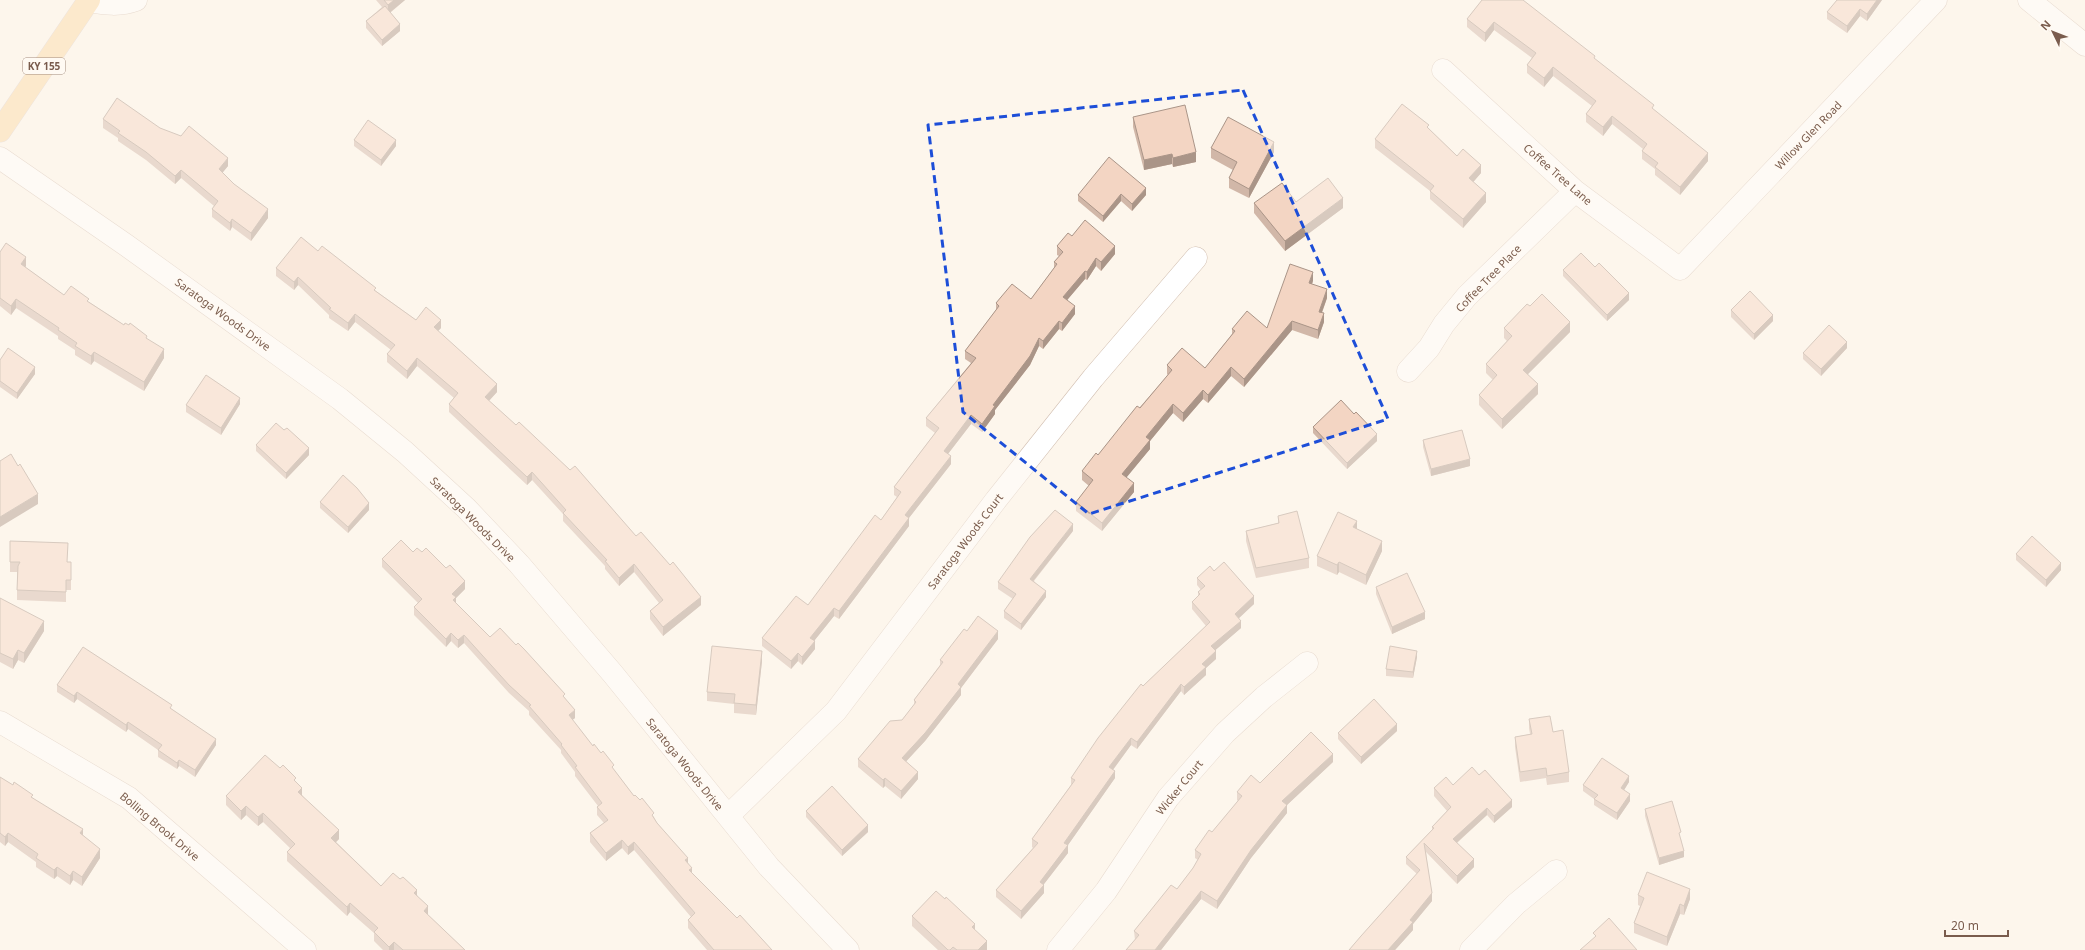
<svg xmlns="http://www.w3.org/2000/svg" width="2085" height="950" viewBox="0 0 2085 950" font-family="'Noto Sans',sans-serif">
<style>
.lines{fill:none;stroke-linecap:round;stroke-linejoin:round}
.minor-casing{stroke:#d1beb0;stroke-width:23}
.primary-casing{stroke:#dad1cd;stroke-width:23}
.minor{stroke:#fff;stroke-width:22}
.primary{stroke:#fbd9a5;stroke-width:22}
.wall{fill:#d1b7a8}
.shaded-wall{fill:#aa9588}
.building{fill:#f3d5c3;stroke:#aa9588}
.marked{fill:none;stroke:#1d4ed8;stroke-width:3;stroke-dasharray:8 5;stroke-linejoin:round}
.labels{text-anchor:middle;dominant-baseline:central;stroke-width:3;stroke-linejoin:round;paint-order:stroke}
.shield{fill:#fffaf3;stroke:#a28b7f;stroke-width:1}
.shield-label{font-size:10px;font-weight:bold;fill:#7a5c4d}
.street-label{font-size:11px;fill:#7a5c4d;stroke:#fffaf3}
</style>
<rect width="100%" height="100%" fill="#fdf6ec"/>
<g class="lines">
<g class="minor-casing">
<path id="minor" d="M2029 0 2085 45
M88 1C105 4 120 6 136 0
M1443 70 1575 191 1680 269 1936 0
M0 158 126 245 340 399 405 452 466 508 519 564 613 674 769 867 848 950
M1408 371 1429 348 1444 324 1467 296 1575 191
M0 722 129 798 305 950
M728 816 836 711 996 500 1093 378 1196 258
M1058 950 1106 891 1168 798 1225 733 1264 697 1307 663
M1471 950 1516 904 1556 871"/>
</g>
<g class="primary-casing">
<path id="primary" d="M0 131 89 0"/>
</g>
<use href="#minor" class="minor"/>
<use href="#primary" class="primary"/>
</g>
<path class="wall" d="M376 0H405L390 13 400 31 382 46 366 28V21L382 7Z
M1482 0 1595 60 1654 110 1708 161 1680 195 1655 175V169L1642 159V151L1643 149 1612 124 1603 136 1586 122V114L1592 106 1553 76 1544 87 1527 73V65L1532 58 1494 30 1485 42 1467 27V19Z
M1882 0 1867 21 1860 16 1847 33 1827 19V12Z
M1133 117 1196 162 1173 167 1172 164 1144 170 1133 127Z
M103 119 160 128 228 166 222 173 268 218 251 241 232 227 230 231 212 217V209L214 206 181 178 175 184 146 160 118 141V138L103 128Z
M1429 129 1457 156 1481 173 1473 182 1486 202 1463 228 1430 199V191L1375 148V139Z
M354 140 396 146 381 166 354 146Z
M1211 148 1274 152 1249 198 1229 188V178L1233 170 1211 158Z
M1078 195H1146L1132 211 1121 201 1103 222 1078 201Z
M1296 202 1343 208 1285 251 1254 213V203Z
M1072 236 1115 254 1101 271 1096 266 1087 280 1085 279 1067 300 1075 314 1062 331 1059 329 1043 349 1039 346 1030 365 995 410V414L982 432 971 424 948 454 951 464 909 518V526L839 619 834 616 814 641 815 649 802 665 798 661 791 669 762 646V638L808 605 881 520 897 497 894 495V487L935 433 926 426V418L971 363 965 359V351L996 310V303L1031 299 1054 268V262L1059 256 1057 255V246Z
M318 251 376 291 416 320 441 328 438 331 497 392 489 401 636 536 701 605 663 636 650 619V611L659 603 634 572 619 586 605 569V566L563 521V514L532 480 527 485 449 412V404L454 398 417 366 407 379 387 362V354L391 350 355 322 348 331 329 318V315L298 285 294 290 276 276V268Z
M0 252 26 266 25 267 64 295 89 302 124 325 147 339 164 358 144 391 94 361 91 365 75 355V350L58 339V336L16 308 11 315 0 306Z
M1563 270 1629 300 1607 321 1563 276Z
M1313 281 1312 284 1327 298 1322 313 1324 322 1318 339 1292 330 1244 387 1231 376 1208 403 1203 399 1183 422 1173 413 1150 441V449L1126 477 1134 492 1102 531 1076 511V502L1089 486 1082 480V471L1098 455 1168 375 1167 374V365L1205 368 1232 334V329L1267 328Z
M1530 306 1570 332 1528 374 1538 394 1502 429 1479 405V395L1493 380 1486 373V364L1507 341 1504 338V328Z
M1731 310 1773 321 1754 340 1731 317Z
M1847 348 1821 376 1803 359V353Z
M0 360 35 374 17 399 0 387Z
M240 404 221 435 186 412V405Z
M1313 427 1377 441 1347 469 1313 433Z
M1423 440 1470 466 1431 476 1423 447Z
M256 445 309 455 286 479 256 451Z
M320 502 369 510 348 533 320 508Z
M1278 516 1309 558V568L1256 578 1246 541V531L1278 523Z
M1357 529 1382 551 1366 585 1339 572 1337 575 1317 566V556Z
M1073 531 1034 581 1046 597 1021 630 1004 618V611L1013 599 998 589V582Z
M413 552 465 589 456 598V603L490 637 565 698 575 718 572 720 593 746 614 770 634 796 654 817 657 823 688 863 692 874 737 918 772 950H707L688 928V920L691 917 634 850 628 855 622 848 606 861 590 842V833L604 823 597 815V807L598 806 575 776V772L561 753V750L529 715V711L509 693 464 643 458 648 451 641 446 647 414 615V607L418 603 382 567V559Z
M2016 554 2061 570 2046 587 2016 560Z
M10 562H71V590H66V602L17 600V572H10Z
M1214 571 1254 604 1238 618 1241 628 1215 650 1216 659 1206 668V675L1184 695 1181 691 1137 749 1131 745 1113 770 1115 778 1068 845V853L1043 885 1044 893 1021 919 996 897V890L1033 848 1032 847V839L1071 785V778L1143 686 1206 626 1192 609V602L1198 596V592L1201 590 1197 585V578Z
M1376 587 1425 619 1392 634 1376 594Z
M0 598 44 631 24 663 18 660 13 669 0 662Z
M967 631 998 639 961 688V695L925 741 906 761 918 779 901 799 885 786 883 788 858 767V759L902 720 914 705V700L940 665V660Z
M1417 657 1413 678 1386 676V669Z
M762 661 756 715 734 713V704L707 701V692Z
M57 685 172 709 216 745 195 777 179 766 177 769 158 757V750L128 729 126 732 77 699 74 703 57 692Z
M1529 719 1553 732 1569 772V782L1547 785 1546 778 1520 782 1515 747V737L1530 734 1529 728Z
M1397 731 1361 764 1338 739V733Z
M1333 762 1287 805V813L1251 858 1217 909 1201 899 1161 950H1126L1135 940 1134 931 1177 889 1193 868 1198 860 1195 858V850L1212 832 1238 801 1237 800V792L1260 783Z
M280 768 296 783 302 795 339 839 336 842 381 886 417 895 428 915 465 950H383L374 941V933L350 912 347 916 287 861V852L290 848 263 822 258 826 246 815 241 820 226 805V796Z
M1479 775 1512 807 1494 823 1487 815 1457 843 1474 867 1457 884 1426 852 1432 901 1413 924V930L1395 950H1349L1417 874 1406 864V857L1432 830V827L1447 811 1434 796V788L1453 785Z
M0 777 33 798 83 835 100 858 82 886 73 880 70 885 57 876 54 879 36 867V862L8 842 5 846 0 842Z
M1629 782 1624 790 1630 801 1617 820 1594 805V799L1583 791V785Z
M1645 809 1681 839 1684 857 1659 865 1645 816Z
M806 811 868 832 842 856 806 817Z
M1638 895 1690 899 1684 915 1680 914 1667 946 1634 933V923L1640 906 1638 905Z
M912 916 975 930 987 950H938L912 926Z"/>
<path class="shaded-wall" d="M394 0H405L388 14V5Z
M1877 0H1882L1867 21V14Z
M1860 9V16L1847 33V26Z
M1494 22V30L1485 42V33Z
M400 24V31L382 46V40Z
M1553 67V76L1544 87V78Z
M1612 116V124L1603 136V127Z
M396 140V146L381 166V160Z
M1274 142V152L1249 198V189Z
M1196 152V162L1173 167V158Z
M1708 153V161L1680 195V187Z
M1172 154V164L1144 170V160Z
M228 158V166L219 177V169Z
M1481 165V173L1469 187V178Z
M181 170V178L175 184V176Z
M1146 188V195L1132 211V204Z
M1486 193V202L1463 228V219Z
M1121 194V201L1103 222V216Z
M1343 198V208L1285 251V241Z
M268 209V218L251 241V233Z
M232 219V227L230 231V223Z
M1115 246V254L1101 271V262Z
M26 257V266L21 273V264Z
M1096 258V266L1087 280V272Z
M1085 271V279L1063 305V297Z
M1313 272V281L1309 292V283Z
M298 277V285L294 290V282Z
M1327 289V298L1319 320V312Z
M1629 293V300L1607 321V315Z
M16 299V308L11 315V306Z
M1075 306V314L1062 331V323Z
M1324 313V322L1318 339V330Z
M355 314V322L348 331V323Z
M1773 315V321L1754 340V334Z
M441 320V328L434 335V327Z
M1059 321V329L1043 349V341Z
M1292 321V330L1244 387V379Z
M1570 322V332L1523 379V370Z
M1039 338V346L1030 365 995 410V414L982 432V424L993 405Z
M1847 342V348L1821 376V369Z
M164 349V358L144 391V382Z
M94 352V361L91 365V356Z
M417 358V366L407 379V371Z
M35 367V374L17 399V393Z
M1231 367V376L1208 403V395Z
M497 384V392L485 405V397Z
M1538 384V394L1502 429V419Z
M1203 390V399L1183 422V413Z
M240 398V404L221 435V428Z
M1173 404V413L1150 441V449L1122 483V474L1146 437Z
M971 415V424L944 459V451Z
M1377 434V441L1347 469V463Z
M309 448V455L286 479V473Z
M951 456V464L905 523V515Z
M1470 459V466L1431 476V469Z
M532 472V480L527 485V477Z
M1134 483V492L1102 531V523Z
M38 494V504L0 527V517Z
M369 503V510L348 533V527Z
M909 518V526L839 619V611Z
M1357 521V530L1353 527Z
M1073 524V531L1030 585V579Z
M1382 541V551L1366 585V575Z
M1339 562V572L1337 575V565Z
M2061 563V570L2046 587V580Z
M634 564V572L619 586V578Z
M465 581V589L456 598V606L453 608 452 594Z
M1046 591V597L1021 630V624Z
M1254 596V604L1235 622V614Z
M701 597V605L663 636V627Z
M834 608V616L810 646V638Z
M1425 612V619L1392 634V627Z
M44 621V631L24 663V653Z
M1241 621V628L1211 654V646Z
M998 631V639L961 688V695L925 741 902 766V758Z
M451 633V641L446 647V639Z
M464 635V643L458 648V640Z
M815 641V649L802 665V657Z
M18 650V660L13 669V659Z
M762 651V661L756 715V705Z
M1216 651V659L1206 668V675L1184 695V687L1202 664Z
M1417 651V657L1413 678V672Z
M798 653V661L791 669V661Z
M1181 684V691L1137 749V742Z
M77 692V699L74 703V696Z
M575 710V718L569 723V715Z
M128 722V729L126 732V725Z
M1397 724V731L1361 764V757Z
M1131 738V745L1109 775V767Z
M216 739V745L195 777V770Z
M1333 754V762L1287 805V813L1251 858 1217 909V901L1282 801Z
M179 760V766L177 769V763Z
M1115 771V778L1068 845V853L1041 888 1044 885V893L1021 919V911L1040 882 1064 843Z
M918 772V779L901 799V791Z
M1629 776V782L1621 795V788Z
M885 778V786L883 788V780Z
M302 788V797L298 792Z
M1630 794V801L1617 820V813Z
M1512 800V807L1494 823V816Z
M246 806V815L241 820V811Z
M1487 808V815L1453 846V839Z
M263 813V822L258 826V817Z
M868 825V832L842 856V850Z
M83 829V838L80 833Z
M339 830V839L331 847V838Z
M8 833V842L5 846V837Z
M622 840V848L606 861V853Z
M634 842V850L628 855V847Z
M100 849V858L82 886V877Z
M1684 851V857L1659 865V858Z
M688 858V866L685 860Z
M1474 859V867L1457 884V876Z
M57 867V876L54 879V870Z
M692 868V876L689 870Z
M73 871V880L70 885V876Z
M1690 889V899L1684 915V906Z
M417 890V899L414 893Z
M1201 891V899L1161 950H1155Z
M1432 893V901L1413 924V930L1395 950H1388L1410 920Z
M350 903V912L347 916V907Z
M1680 904V914L1667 946V937Z
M428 906V915L424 911Z
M975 924V934L972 927Z
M987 941V950H978Z
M394 942V950H389V947Z"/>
<path class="building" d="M384 0H394L388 5Z
M1482 0H1523L1595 56 1594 58 1654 105 1652 108 1708 153 1680 187 1655 167 1658 163 1642 151 1647 144 1612 116 1603 127 1586 114 1596 101 1553 67 1544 78 1527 65 1536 53 1494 22 1485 33 1467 19Z
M1837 0H1877L1867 14 1860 9 1847 26 1827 12Z
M385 6 400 24 382 40 366 21Z
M117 98 160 128 181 136 189 126 228 158 219 169 234 184 268 209 251 233 232 219 230 223 212 209 218 201 181 170 175 176 146 152 118 133 120 131 103 119Z
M1402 104 1429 125 1427 127 1457 156 1463 149 1481 165 1469 178 1486 193 1463 219 1430 191 1434 186 1375 139Z
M1185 105 1196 152 1173 158 1172 154 1144 160 1133 117Z
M1228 117 1274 142 1249 189 1229 178 1237 162 1211 148Z
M368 120 396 140 381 160 354 140Z
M1109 157 1146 188 1132 204 1121 194 1103 216 1078 195Z
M1328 178 1343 198 1285 241 1254 203 1282 183 1296 202Z
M1085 220 1115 246 1101 262 1096 258 1087 272 1085 271 1063 297 1075 306 1062 323 1059 321 1043 341 1039 338 1030 356 993 405 995 406 982 424 971 415 944 451 951 456 905 515 909 518 839 611 834 608 810 638 815 641 802 657 798 653 791 661 762 638 796 596 808 605 875 515 881 520 901 492 894 487 939 428 926 418 976 358 965 351 999 306 996 303 1012 284 1031 299 1057 264 1054 262 1063 252 1057 246 1068 233 1072 236Z
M301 237 318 251 322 246 376 288 374 290 416 320 426 307 441 320 434 327 497 384 485 397 516 425 519 422 570 470 575 466 636 536 641 532 670 565 673 562 701 597 663 627 650 611 663 600 634 564 619 578 605 561 607 560 563 513 566 510 532 472 527 477 449 404 458 393 417 358 407 371 387 354 395 345 355 314 348 323 329 309 331 308 298 277 294 282 276 268Z
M6 243 26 257 21 264 64 295 71 286 89 299 87 301 124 325 125 323 129 325 130 323 147 336 146 338 164 349 144 382 94 352 91 356 75 346 77 343 58 330 59 328 16 299 11 306 0 298V252Z
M1581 253 1595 267 1599 263 1629 293 1607 315 1563 270Z
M1290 264 1313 272 1309 283 1327 289 1319 312 1324 313 1318 330 1292 321 1244 379 1231 367 1208 395 1203 390 1183 413 1173 404 1146 437 1150 440 1122 474 1134 483 1102 523 1076 502 1093 480 1082 471 1096 453 1098 455 1137 406 1140 408 1172 370 1167 365 1182 348 1205 368 1235 331 1232 329 1247 311 1267 328Z
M1750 291 1773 315 1754 334 1731 310Z
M1542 294 1570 322 1523 370 1538 384 1502 419 1479 395 1497 375 1486 364 1512 336 1504 328 1527 304 1530 306Z
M1829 325 1847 342 1821 369 1803 353Z
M8 348 35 367 17 393 0 381V360Z
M206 375 240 398 221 428 186 405Z
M1341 400 1354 414 1356 412 1377 434 1347 463 1313 427Z
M276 423 284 430 287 428 309 448 286 473 256 445Z
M1462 430 1470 459 1431 469 1423 440Z
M11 454 18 466 20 464 38 494 0 517V461Z
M343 475 357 488 369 503 348 527 320 502Z
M1055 510 1073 524 1030 579 1046 591 1021 624 1004 611 1016 594 998 582 1030 537Z
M1297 511 1309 558 1256 568 1246 531 1279 523 1278 516Z
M1338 512 1357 521 1353 527 1382 541 1366 575 1339 562 1337 565 1317 556Z
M2032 536 2061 563 2046 580 2016 554Z
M401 540 413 552 417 548 422 552 426 548 446 568 450 565 465 581 452 594 456 597 453 600 490 637 500 628 516 645 518 643 524 649 565 694 563 696 575 710 569 715 593 746 594 744 601 753 603 751 614 765 612 767 634 796 635 795 640 800 642 798 654 813 652 815 657 823 688 858 685 860 692 868 689 870 737 918 740 915 772 950H714L688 920 695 913 634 842 628 847 622 840 606 853 590 833 608 820 597 807 602 803 575 767 577 766 561 745 562 744 529 706 531 705 509 685 464 635 458 640 451 633 446 639 414 607 422 599 382 559Z
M10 541 68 543 67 562H71V580H66V592L17 590 18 566 20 562H10Z
M1224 562 1254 596 1235 614 1241 621 1211 646 1216 651 1202 664 1206 667 1184 687 1181 684 1137 742 1131 738 1109 767 1115 771 1064 843 1068 845 1040 882 1044 885 1021 911 996 890 1038 843 1032 839 1075 780 1071 778 1098 738 1141 684 1143 686 1210 622 1192 602 1200 594 1198 592 1205 586 1197 578 1210 566 1214 571Z
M1407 573 1425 612 1392 627 1376 587Z
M0 598 44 621 24 653 18 650 13 659 0 653Z
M978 616 998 631 958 684 961 687 925 733 902 758 918 772 901 791 885 778 883 780 858 759 890 721 902 720 916 702 914 700 943 662 940 660 964 629 967 631Z
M712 646 762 651 756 705 734 703 735 694 707 692Z
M1390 646 1417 651 1413 672 1386 669Z
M83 647 172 705 170 708 216 739 195 770 179 760 177 763 158 750 162 745 128 722 126 725 77 692 74 696 57 685Z
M1374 699 1397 724 1361 757 1338 733Z
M1550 716 1553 732 1563 730 1569 772 1547 776 1546 768 1520 772 1515 737 1532 734 1529 719Z
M1311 732 1333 754 1282 801 1287 805 1251 850 1217 901 1201 891 1155 950H1126L1139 935 1134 931 1171 885 1177 889 1193 868 1201 854 1195 850 1209 830 1212 832 1242 796 1237 792 1251 775 1260 783Z
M265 755 280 768 283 765 296 778 294 780 302 788 298 792 339 830 331 838 381 886 393 873 400 879 403 877 417 890 414 893 428 906 424 911 465 950H403L394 942 389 947 374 932 378 928 350 903 347 907 287 852 295 844 263 813 258 817 246 806 241 811 226 796Z
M1602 758 1629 776 1621 788 1630 794 1617 813 1594 799 1598 795 1583 785Z
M1472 767 1479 775 1485 770 1512 800 1494 816 1487 808 1453 839 1474 859 1457 876 1424 843 1432 893 1410 920 1413 922 1388 950H1349L1361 936 1420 870 1406 857 1434 828 1432 827 1451 807 1434 788 1446 777 1453 785Z
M0 777 13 785 14 782 33 795 31 797 83 829 80 833 100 849 82 877 73 871 70 876 57 867 54 870 36 858 38 854 8 833 5 837 0 833Z
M832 786 868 825 842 850 806 811Z
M1672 801 1681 832 1679 833 1684 851 1659 858 1645 809Z
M1647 872 1690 889 1684 906 1680 904 1667 937 1634 923 1644 898 1638 895Z
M936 891 945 899 946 897 975 924 972 927 987 941 978 950H957L953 947 950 950H948L912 916Z
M1609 918 1637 950H1580L1596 936 1593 933Z"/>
<path d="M0 0H2085V950H0ZM1243 90 1388 419 1089 514 963 412 928 125Z" fill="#fdf6ec" fill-opacity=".55" fill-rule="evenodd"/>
<path class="marked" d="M1243 90 1388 419 1089 514 963 412 928 125Z"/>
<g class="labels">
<rect class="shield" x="23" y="58" width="42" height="16" rx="3"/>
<g class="shield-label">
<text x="44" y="66">KY 155</text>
</g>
<g class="street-label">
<text transform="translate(1808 135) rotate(-46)">Willow Glen Road</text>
<text transform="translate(1558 174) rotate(41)">Coffee Tree Lane</text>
<text transform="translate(1488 278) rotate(-46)">Coffee Tree Place</text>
<text transform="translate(223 314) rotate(36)">Saratoga Woods Drive</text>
<text transform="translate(473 519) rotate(45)">Saratoga Woods Drive</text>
<text transform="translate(965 541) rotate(-53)">Saratoga Woods Court</text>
<text transform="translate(685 764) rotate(51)">Saratoga Woods Drive</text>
<text transform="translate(1179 787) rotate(-51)">Wicker Court</text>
<text transform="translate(160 826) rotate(40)">Bolling Brook Drive</text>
</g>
</g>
<g transform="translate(2053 32) rotate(313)" stroke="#fffaf3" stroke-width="3" paint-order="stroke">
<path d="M0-3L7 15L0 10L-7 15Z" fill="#7a5c4d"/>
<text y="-6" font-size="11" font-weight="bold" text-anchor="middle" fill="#7a5c4d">N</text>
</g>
<path d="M1945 930v6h63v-6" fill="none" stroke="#7a5c4d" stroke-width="2"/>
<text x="1951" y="930" font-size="12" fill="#7a5c4d" stroke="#fffaf3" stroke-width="3" paint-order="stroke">20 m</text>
</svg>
